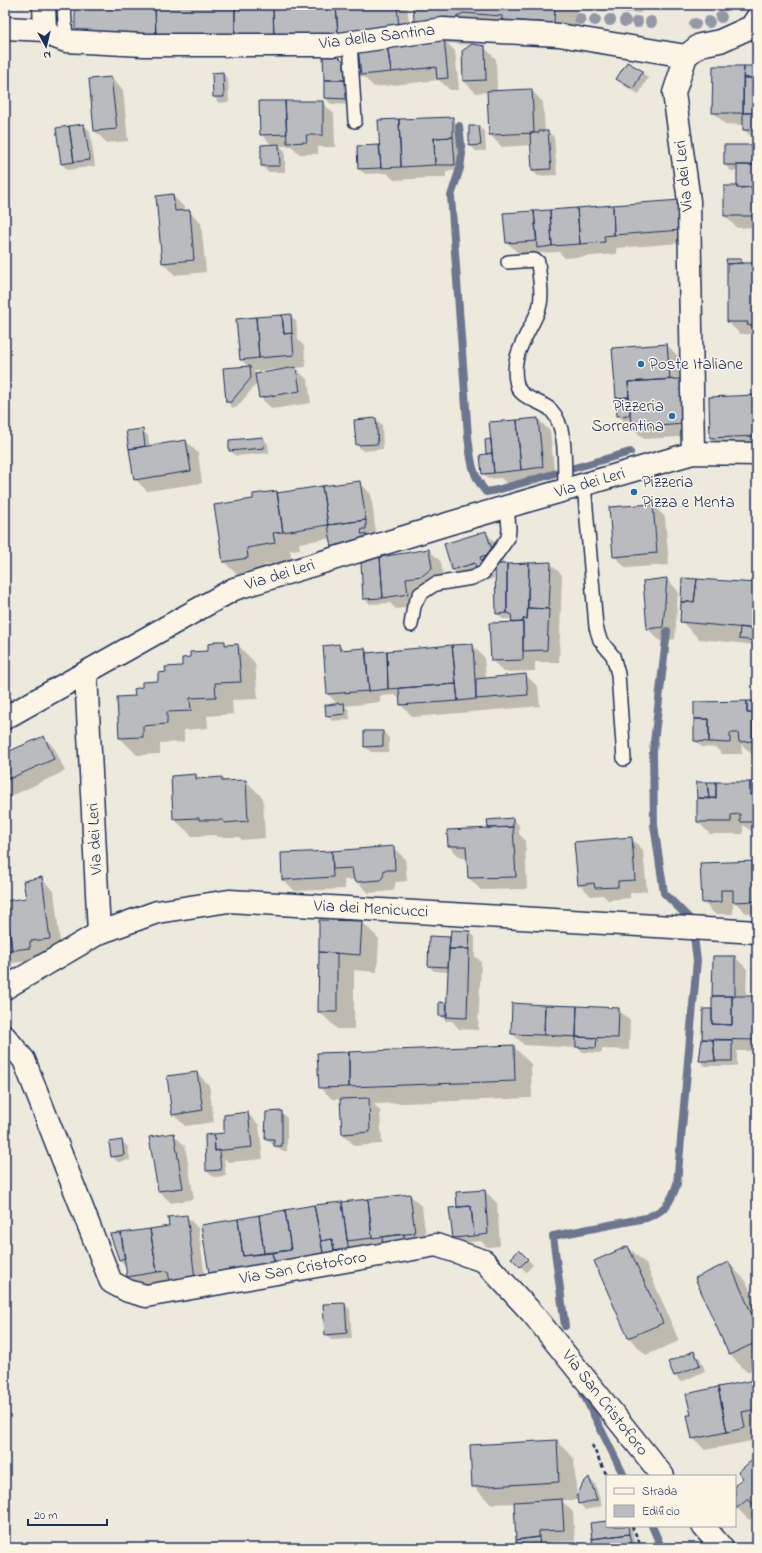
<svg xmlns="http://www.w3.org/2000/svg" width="762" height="1553" viewBox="0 0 762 1553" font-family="'Indie Flower',sans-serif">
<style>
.shadow{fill:#0003;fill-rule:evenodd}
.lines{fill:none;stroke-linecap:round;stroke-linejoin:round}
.stream{stroke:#6c778f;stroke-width:8}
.building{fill:#babbbe;stroke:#1b2f5e}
.lane-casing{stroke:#1b2f5e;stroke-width:16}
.street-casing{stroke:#1b2f5e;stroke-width:25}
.path{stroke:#1b2f5e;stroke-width:2.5;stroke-dasharray:4 3;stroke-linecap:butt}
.lane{stroke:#fcf5e5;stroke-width:13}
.street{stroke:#fcf5e5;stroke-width:22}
.tree{fill:#9398a6}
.poi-dot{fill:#1f6fb2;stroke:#fcf5e5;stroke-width:1.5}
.labels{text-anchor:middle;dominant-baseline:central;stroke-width:3;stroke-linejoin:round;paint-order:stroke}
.street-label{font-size:17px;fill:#1b2f5e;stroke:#fcf5e5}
.poi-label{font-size:17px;fill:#1b2f5e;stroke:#fcf5e5;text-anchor:start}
</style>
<rect width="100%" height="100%" fill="#eee9dd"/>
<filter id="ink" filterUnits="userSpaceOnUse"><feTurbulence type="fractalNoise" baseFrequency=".025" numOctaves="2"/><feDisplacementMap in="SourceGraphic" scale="8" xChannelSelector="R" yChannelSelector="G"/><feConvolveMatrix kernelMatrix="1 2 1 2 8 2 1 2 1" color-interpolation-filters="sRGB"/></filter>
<g filter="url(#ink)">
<path class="shadow" d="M76 5H179L235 8H301V5H407L411 39Z
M415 5H641V13L577 10 576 45 485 35 470 45 447 43 455 51 459 90H450L439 80 374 87 362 75 435 40 415 20Z
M484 47 496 59 497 92 531 90 543 102 545 132H548L554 137 557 175 538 176 532 170 531 145 502 147 490 135 488 92 476 93 464 81 463 52Z
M336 56 349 69 353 105 331 104 325 98Z
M757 67V142L744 130V125L725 124 713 112Z
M642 72 648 78 639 94 623 85 618 79Z
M223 73 228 79 229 102 219 103 214 97Z
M111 78 123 90 128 141 107 143 95 131Z
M322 102 334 114 335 147H318V154H300L291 146H280L285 151V172H268L262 166V146L272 145 261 134Z
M452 118 464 130 465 149H459L460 170 446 171V177L394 180 387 173 365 174 359 169 379 146 381 148Z
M84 125 90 131 95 166 68 170 62 164Z
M479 127 485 132 486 151H476L470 145Z
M757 145V227L737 228 725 216 738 187V171H731L725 165Z
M173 196 185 208V211H189L201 223 206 272 175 275 163 263Z
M679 201 694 242 616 248 617 254 565 258 559 252 519 254 507 242Z
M741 260 745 264H757V334H740L728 322Z
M290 315 296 321 298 340 304 346 306 367 295 368 308 380 311 403 272 409 260 397 258 382 237 407 233 408 227 402 249 368 241 359ZM282 369V370L256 375 254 371Z
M667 345 679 357 680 380 692 392 695 436 644 439 632 427 631 420 624 421 618 415 613 349Z
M757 396V448L723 449 711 437Z
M376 419 382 425 383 449 363 451 357 445Z
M538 419 550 431 555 479 507 484 501 478 488 479 483 473 492 440ZM499 471V473L486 474V472Z
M142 430 148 436 150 447 186 441 198 453 202 483 147 491 135 479 128 432Z
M263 438 268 444 269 453 236 456 230 450Z
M359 482 371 494 377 541 331 538 299 543 300 549 290 550 292 561 264 565 265 576 242 579 224 562 215 506 254 500 277 492 279 494Z
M653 505 665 517 669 565 626 568 614 556 610 508Z
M485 532 497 544 504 565 550 563 562 575 559 662H535V671L504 672 492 660 513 624 512 619H503L497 613 496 567 491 568 494 578 489 580 485 576 465 582 453 570 445 544Z
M429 550 441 562 444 580 417 590 419 606 396 609 390 603 370 604 364 598Z
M667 579 678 591 675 639 660 641 648 629 644 582Z
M757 584V645L699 639 681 621Z
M224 642 229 646 238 645 255 663 258 699 232 700 233 714 207 716 208 728 184 730V742L160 743V754L137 755 120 738 136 696 159 682 167 673 183 667Z
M339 645 344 650 365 649 370 653 472 645 484 657 486 679 526 675 538 687 540 706 413 717 401 705V700L395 695 380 696V702L345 706 349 710 350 719 332 721 327 715 338 705 328 694 324 646Z
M757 702V753L752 754 741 744 742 754H722L716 748 702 747 696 742 695 719Z
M383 732 389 738V752H371L365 746Z
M44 737 55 749 65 771 5 799V756Z
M196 775 200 780 222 778 225 782 246 781 263 798 265 838 242 840 239 837H218L216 835 192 836 174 819Z
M757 783V833H753L745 826H743V834H710L698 822Z
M513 819 519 825V834L525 840 527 889 481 890 469 878 468 858H461L449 846 489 829 488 821Z
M631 838 643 850 647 891 630 893V898L608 900 603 895 591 896 579 884Z
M393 847 405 859 407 881 396 882 394 889 392 891 369 893 355 880H344L345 889 295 891 283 879 282 854Z
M757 862V913H746L735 902H733V914H715L703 902Z
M42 879 54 891 61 951 41 953 42 960 12 963 14 975 5 976V902L27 898Z
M320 921 362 922 379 939 377 972 354 970V1029H337L319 1011Z
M470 932 475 937V956L481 962 478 1030 459 1029 452 1021H446L440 1015 448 1004 449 972 434 971 429 966 430 937 451 938Z
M735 957 747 969 746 997H757V1051H737V1066H705L700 1060 703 1039 704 1010 713 1012Z
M618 1009 630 1021 629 1050 602 1049V1053L583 1052 578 1048 524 1045 512 1033Z
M513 1046 531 1064 532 1098 374 1104 380 1111 382 1144 355 1146 343 1134 341 1099H332L320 1087Z
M197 1073 209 1085 214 1122 185 1126 173 1114Z
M281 1112 287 1118V1151H281L266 1139Z
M247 1113 259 1125 263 1159 228 1162 224 1158 226 1176 213 1177 207 1171 206 1136 225 1134Z
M173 1134 185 1146 194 1199 171 1203 159 1191 151 1137Z
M122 1141 128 1147 130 1160 118 1162 112 1156Z
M485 1191 497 1203 500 1246 487 1247 481 1241 460 1243 454 1237 460 1208 458 1207Z
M410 1195 422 1207 427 1244 211 1278 314 1206Z
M186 1216 198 1228 207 1290 140 1288 128 1276 126 1266 120 1260 111 1235 170 1227Z
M628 1247 646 1264 679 1341 646 1355 629 1338Z
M519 1251 533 1265 526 1272 513 1258Z
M729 1264 746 1281 757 1305V1423L754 1424 757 1440 705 1450 693 1438 692 1416 688 1394 756 1381 754 1369 747 1372 729 1354Z
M345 1304 350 1310 352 1339 331 1340 326 1334Z
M694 1352 700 1358 705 1371 681 1382 675 1376Z
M557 1441 574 1459 577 1500H561L573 1512 575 1541 550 1542 551 1548H518L515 1503 491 1504 473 1486Z
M757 1458V1513L749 1520 735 1506V1486L744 1478Z
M589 1479 595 1484 602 1506 585 1510 577 1500 584 1484Z
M607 1522V1526H632L634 1541 641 1548H594Z"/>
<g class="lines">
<path class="stream" d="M459 126 462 154 460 168 451 196 468 436C471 459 471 474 486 492L497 490 630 452
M667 631 653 751 654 825 664 893 689 918
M565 1326 553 1236 646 1218C666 1210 670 1204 677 1184L697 960 694 937
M583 1393 624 1476
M652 1526 659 1542 657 1548"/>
</g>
<path class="building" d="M75 5H155L156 38 75 33Z
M155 5 235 7V39L156 38Z
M300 5H336L338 34 274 38 273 7H300Z
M336 5H397L399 28 338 34Z
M413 5H555L554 23 502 20V16L463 13 447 23 414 21Z
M235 7H273L274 38 235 39Z
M444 38 448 78 437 79 436 67 391 72 387 44Z
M387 44 391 72 361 75 358 47Z
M472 44 485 46 486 80 463 81 462 51Z
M323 55H337L344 62 345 80H324Z
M627 62 643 71 633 89 616 79Z
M713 66H744L743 113H712Z
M744 66H757V78H743Z
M223 72 224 97H213L212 73Z
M111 77 117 129 94 131 89 79Z
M743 78H757V113H743Z
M324 80H345L347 99 324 98Z
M532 89 534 133 489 135 487 91Z
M259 101H285L287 134 260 135Z
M285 101H323V135H306L307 142 287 143Z
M743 113H757V130H743Z
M453 117V137L434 138 435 165 401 167 399 119Z
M399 119 401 167 381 168 378 120Z
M84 124 90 160 74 162 69 126Z
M69 126 74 162 61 164 56 128Z
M469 126H479L481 145 469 146Z
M539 131H548L551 169 532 170 530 133H539Z
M453 137 455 165H435L434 138Z
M279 144 280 166H261V145Z
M379 145 381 168 358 169 357 146Z
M724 145H753L754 165H724Z
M753 145H757V187L737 188V165H754Z
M724 186H737V188L757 187V216H724Z
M173 194 175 211 190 210 194 260 162 263 156 196Z
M680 200 682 230 614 235 613 205Z
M613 205 614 235 604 236 605 242 580 244 577 208Z
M577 208 580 244 552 246 550 210Z
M550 210 552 246 537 248 534 211Z
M534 211 537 241 506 243 503 213Z
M726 259H741L742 263 727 264Z
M742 263H757V326L747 325 748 322H727V264Z
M291 314 292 333 284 334 282 315Z
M282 315 284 334 292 333 294 355 259 358 256 317Z
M256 317 259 358 240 360 236 319Z
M667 344 670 379 628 382 629 397 616 398 612 348Z
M250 366 251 378 231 402H226L223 368Z
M296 367 300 391 259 398 255 374Z
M680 379 684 424 631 428 628 382Z
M757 395V436L710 438 709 397Z
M629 397 630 415 617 416 616 398Z
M376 418 378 444 356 445 354 420Z
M538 418 543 467 521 470 517 420Z
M517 420 521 470 494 473 489 422Z
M143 429 145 446 129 449 126 431Z
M263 437 264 448 229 451V440Z
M491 439 492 453 486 454 485 440Z
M186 440 191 471 134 480 129 449Z
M492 453 494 473 482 474 480 455Z
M360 481 366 520 328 525 322 486Z
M322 486 328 525 283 532 277 493Z
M277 491 283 532 273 533 275 543 247 548 248 558 223 562 214 505 253 499V494Z
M653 504 657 553 613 557 609 507Z
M366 520V529H362L361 534H366L365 543 332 548 328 525Z
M486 531 493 553 480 557 483 566 476 569 475 563 452 570 444 544Z
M429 549 432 568 422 576 406 578 408 594 383 598 380 557Z
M380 557 383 598 363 599 361 563Z
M551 562 549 609 528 608 529 563Z
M529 563 527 619H523V622L512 623 511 614 507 613V564Z
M495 564H507V613L496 614Z
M667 578 663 627 647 629 643 581Z
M682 578 697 579 694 602H681Z
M697 579 757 583V629L680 622 681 602H694Z
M528 608 549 609 547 650 523 651V619H527Z
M523 622V660L491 661 489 623Z
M740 627 757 629V641L739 639Z
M214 641H225V645L238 644 241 682 215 683 216 697 190 698 191 711 167 712V724L143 726V737L119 738 117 697 135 696 134 689 142 687V682L158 681V673L166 672 165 667 182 666V658L190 657V652L208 651V644L214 643Z
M339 644 340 650 365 648 369 691 327 694 323 646Z
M473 644 476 699 458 701 452 645Z
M452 645 456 684 388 689 387 651Z
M387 651 388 689 369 691 366 653Z
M526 674 528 695 476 699V679Z
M456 684 458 701 400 705 399 688Z
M747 701V713H753V741L739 742 738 733H730V743L709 742V719H694V702Z
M747 701H757V742L753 741V713H747Z
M344 703 345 714 326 716 325 705Z
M694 719H709V742L694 741Z
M364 731H383V746L364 747Z
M44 736 54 759 9 779 5 769V753Z
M5 769 9 779 5 781Z
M196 774V779L222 777V781L246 780 248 821 224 823 223 820H199V818L173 819 171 776Z
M696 782H707L709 799 697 798Z
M707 782H716V798L709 799Z
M716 782H750V795L756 794V822H740V814L731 815V822H697V798H716Z
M750 782H757V822H756V794L750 795Z
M513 818V827L488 828 487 820Z
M513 827 516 877 468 878 466 846H448L447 830Z
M632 837 635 880 618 881V887L595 888 594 883 578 885 574 842Z
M394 846 395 870H384L383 877 380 880 356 882 354 880 352 868 333 869 332 851Z
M332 851 333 877 282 880 281 853Z
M757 861V901L733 902V890H721V902L702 903 700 863Z
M42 877 50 939 30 941V948L12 950 6 901 26 898 23 881Z
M6 901 12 950 5 951V901Z
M319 920 362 921 360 955 319 952Z
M451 930 470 931 469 949H449Z
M429 936 450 937 448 967 428 966Z
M449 949H469L467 1018 446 1017Z
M319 952 337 953V1012H318Z
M713 956H735V996H712Z
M712 996H732V1025L712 1024Z
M732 996H757V1040L702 1039 703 1009H712V1024L732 1025Z
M439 1002 447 1003V1016H439Z
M512 1003 545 1005 544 1035 511 1034Z
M545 1005 577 1006 576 1037 544 1035Z
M577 1006 619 1008 618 1038 576 1037Z
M576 1037 597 1038 596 1048 576 1047Z
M702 1039 713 1040 715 1061H699Z
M713 1040H732V1061H715Z
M514 1045 515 1081 349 1087V1052Z
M349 1052V1087L319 1088 317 1053Z
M197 1072 203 1110 172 1115 167 1076Z
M369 1098 370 1132 342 1134 340 1099Z
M282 1111V1146H274V1139H265L266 1112Z
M248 1112 252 1147 215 1151 214 1134 224 1133V1115Z
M174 1133 183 1188 158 1191 149 1137Z
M214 1134 215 1151 219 1150 221 1170 206 1171 205 1135Z
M122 1140 124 1155 111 1157 109 1142Z
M485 1190 488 1234 474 1236 471 1206 457 1207 456 1192Z
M410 1194 415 1233 372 1238 368 1199Z
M368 1199 372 1238 347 1241 342 1202Z
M342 1202 349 1253 335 1256 332 1239 321 1241 314 1205Z
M314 1205 324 1258 276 1267 272 1253 291 1250 285 1210Z
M471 1206 474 1236 453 1238 449 1208Z
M285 1210 291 1250 264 1253 259 1215Z
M187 1215 195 1279 170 1282 168 1271 157 1272 150 1229 169 1226 168 1217Z
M259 1215 264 1253 243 1256 238 1219Z
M238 1219 243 1256 272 1253 276 1267 210 1279 201 1225Z
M150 1229 157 1272 127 1277 121 1233Z
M121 1233 125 1258 119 1260 110 1234Z
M404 1234 405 1245 383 1248 382 1237Z
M332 1239 335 1256 324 1258 321 1241Z
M628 1246 663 1323 628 1338 594 1261Z
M519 1250 528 1259 520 1267 511 1258Z
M729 1262 757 1326V1342L729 1355 695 1278Z
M345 1303 347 1333 325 1335 323 1304Z
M694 1351 700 1365 674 1376 668 1362Z
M757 1357V1386H756L751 1360Z
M755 1380 757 1409 742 1412 745 1428 727 1432 718 1387Z
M718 1387 727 1432 692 1439 687 1415H691L686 1394Z
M557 1440 559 1482 472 1487 470 1445Z
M757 1456V1509L748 1499 736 1509 735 1485 743 1478 738 1472Z
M589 1477 597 1500 578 1504 577 1497 583 1483Z
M562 1499 564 1530 539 1531V1537L516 1540 514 1502Z
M607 1521V1526H628L629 1534 592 1539 590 1523Z
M629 1534 632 1548H593L592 1539Z
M539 1537 540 1548H517L516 1540Z"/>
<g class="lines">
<g class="lane-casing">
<path id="lane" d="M64 5 66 41
M350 43 355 121
M508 262 534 260 538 262C539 277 544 297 538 311 528 336 509 356 517 385 520 399 542 401 551 410 568 428 564 466 565 490
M584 484 596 627 600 640 613 656 618 674 624 759
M411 625 414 606 420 594 435 584 472 578 483 573 508 538 509 529 507 507"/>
</g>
<g class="street-casing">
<path id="street" d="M44 5 45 30 52 36 66 41 144 45H333L443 29 559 35 686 56
M5 28 45 30
M693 453 689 201 674 93 686 56 700 45 720 41 751 27 757 18
M86 673 99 933
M5 718 234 589 454 522 693 453 757 454
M5 988 99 933 157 912 229 901 757 932
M5 1037 24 1060 111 1282 128 1291 146 1296 436 1245 484 1261 533 1314 663 1476
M703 1526 722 1548"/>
</g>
<path class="path" d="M592 1445 607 1476
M632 1526 642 1548"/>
<use href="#lane" class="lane"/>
<use href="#street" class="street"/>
</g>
<g class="tree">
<circle cx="721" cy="17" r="6"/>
<circle cx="580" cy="19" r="6"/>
<circle cx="595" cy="20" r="6"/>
<circle cx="610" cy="20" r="6"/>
<circle cx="625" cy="21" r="6"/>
<circle cx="637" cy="22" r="6"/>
<circle cx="651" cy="22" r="6"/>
<circle cx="709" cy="22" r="6"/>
<circle cx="695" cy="24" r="6"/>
</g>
</g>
<g class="poi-dot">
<circle cx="641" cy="364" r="4"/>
<circle cx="672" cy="416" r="4"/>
<circle cx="634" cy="492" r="4"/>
</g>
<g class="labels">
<g class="street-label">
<text transform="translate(377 37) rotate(-7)">Via della Santina</text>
<text transform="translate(684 176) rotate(-96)">Via dei Leri</text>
<text transform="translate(590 483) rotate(-16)">Via dei Leri</text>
<text transform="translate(280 575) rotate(-17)">Via dei Leri</text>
<text transform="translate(95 839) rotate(-93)">Via dei Leri</text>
<text transform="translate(371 909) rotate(3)">Via dei Menicucci</text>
<text transform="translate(303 1268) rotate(-10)">Via San Cristoforo</text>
<text transform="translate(605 1403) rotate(52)">Via San Cristoforo</text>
</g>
<g class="poi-label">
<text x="649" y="364">Poste Italiane</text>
<text x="664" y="406" text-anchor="end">Pizzeria<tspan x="664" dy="20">Sorrentina</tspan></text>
<text x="642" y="482">Pizzeria<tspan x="642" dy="20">Pizza e Menta</tspan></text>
</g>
</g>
<rect width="762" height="1553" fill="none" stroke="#fcf5e5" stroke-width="20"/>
<rect x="10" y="10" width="742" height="1533" fill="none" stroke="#1b2f5e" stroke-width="1.5" filter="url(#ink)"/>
<rect x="606" y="1475" width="130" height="52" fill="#fcf5e5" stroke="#a2a6af"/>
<rect x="614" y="1488" width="20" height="6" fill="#fcf5e5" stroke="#a2a6af"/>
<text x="642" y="1495" font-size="12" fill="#1b2f5e">Strada</text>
<rect x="614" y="1505" width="20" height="12" fill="#babbbe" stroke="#a2a6af"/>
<text x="642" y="1515" font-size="12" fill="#1b2f5e">Edificio</text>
<g transform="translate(46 46) rotate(172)" stroke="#fcf5e5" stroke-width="3" paint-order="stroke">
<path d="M0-3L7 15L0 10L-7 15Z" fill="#1b2f5e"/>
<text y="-6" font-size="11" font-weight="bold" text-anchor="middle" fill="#1b2f5e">N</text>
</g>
<path d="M28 1519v6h79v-6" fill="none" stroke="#1b2f5e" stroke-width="2"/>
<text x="34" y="1519" font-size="12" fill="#1b2f5e" stroke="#fcf5e5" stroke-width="3" paint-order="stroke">20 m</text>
</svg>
